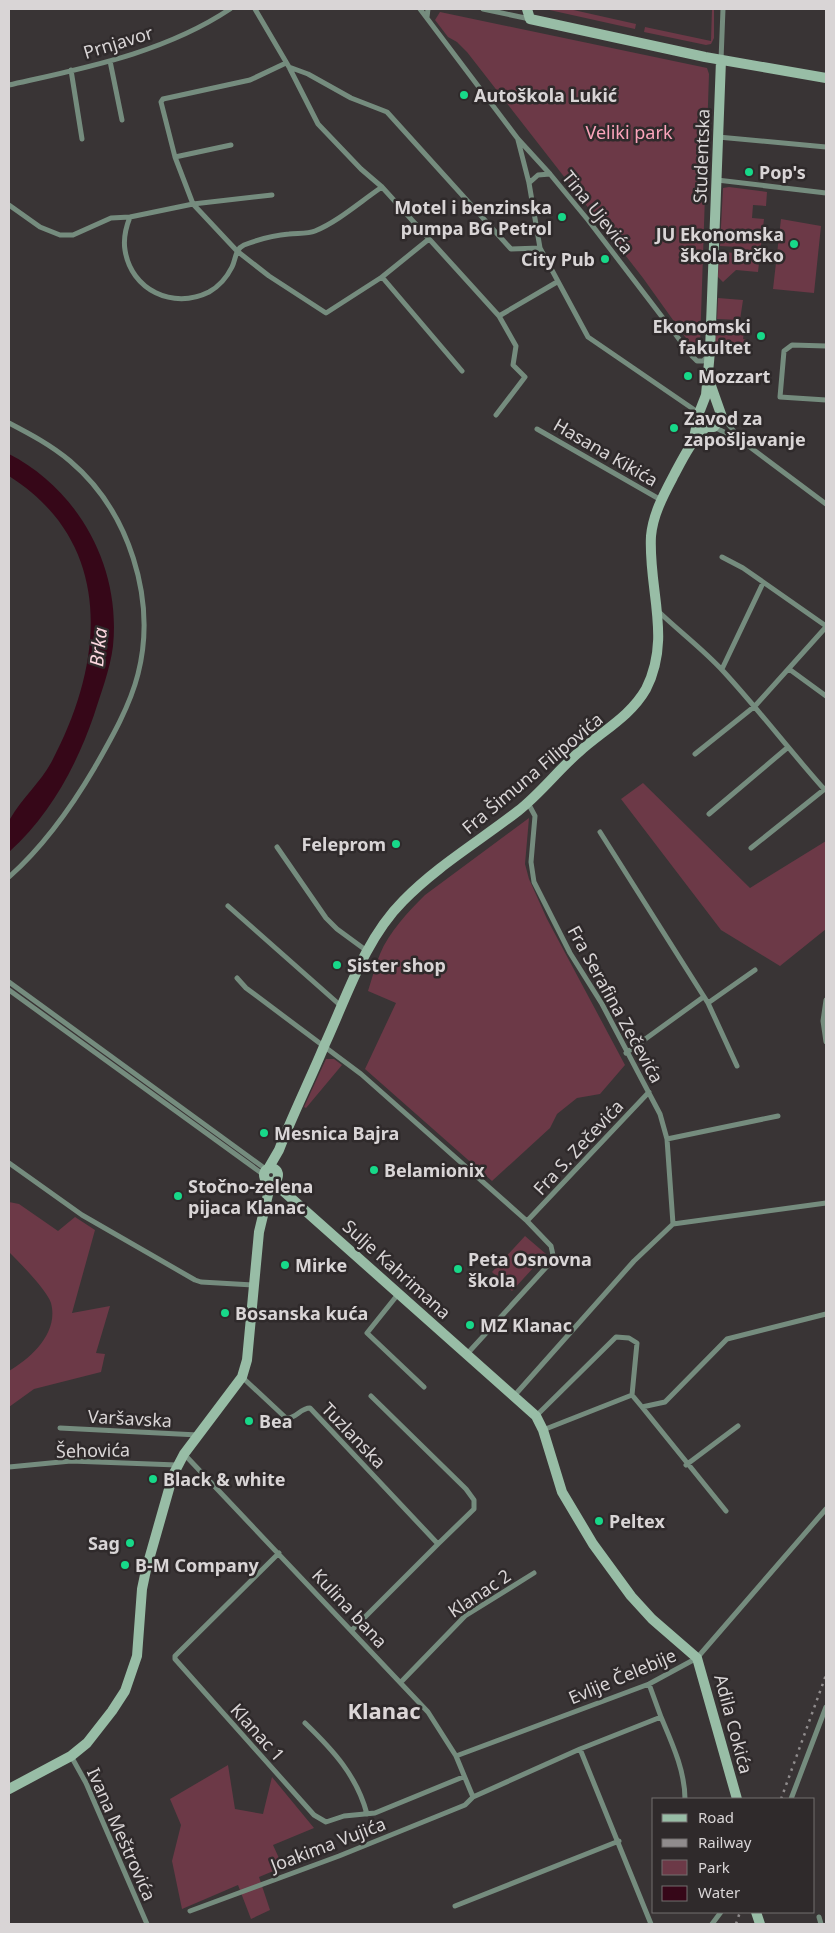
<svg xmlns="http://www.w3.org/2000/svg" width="835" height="1933" viewBox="0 0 835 1933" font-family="'Noto Sans',sans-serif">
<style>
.green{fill:#6c3947}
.water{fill:#360718}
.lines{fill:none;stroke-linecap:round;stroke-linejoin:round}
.street{stroke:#758c7e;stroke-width:5}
.secondary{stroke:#98bda6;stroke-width:10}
.rail{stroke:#908c8d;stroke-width:2.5;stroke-dasharray:2.5 5;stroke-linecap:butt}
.poi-dot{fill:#17d989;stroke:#2f2a2b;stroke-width:2}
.labels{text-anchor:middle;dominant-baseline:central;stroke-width:5;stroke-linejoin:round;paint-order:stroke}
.street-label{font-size:18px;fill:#d9d5d6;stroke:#2f2a2b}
.poi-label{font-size:18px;font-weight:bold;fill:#d9d5d6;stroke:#2f2a2b;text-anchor:start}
.park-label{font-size:18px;fill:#fba4bb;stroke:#2f2a2b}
.water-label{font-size:19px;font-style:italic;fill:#fbd6de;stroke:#2f2a2b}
.district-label{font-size:22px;font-weight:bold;fill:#dcd6d7;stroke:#2f2a2b}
</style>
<rect width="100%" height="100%" fill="#393435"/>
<path class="green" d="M545 9H569L636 24 635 29Z
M712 9H714V38L711 44 706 45 644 32 645 27 711 41Z
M440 12 707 68 709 74 700 346 698 349 693 348 643 278 467 52 457 42 448 37 435 20Z
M729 187 767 192 766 206 753 205 752 218 764 219 758 272 736 270 723 282 718 277 719 252 738 253V247L720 246 723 188Z
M781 219 821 226 814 293 773 289Z
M718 298 743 300 740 320 717 319Z
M716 328 744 332 743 339 747 340 746 351 715 347Z
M643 783 750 888 826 841V929L780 966 721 930 621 799Z
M529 818 525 864 529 879 547 919 625 1065 600 1094 577 1098 557 1114 550 1128 492 1181 365 1069 396 1003 368 991C372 979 375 966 380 954 389 932 408 912 425 895Z
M326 1059H334L342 1065 306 1108 304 1107Z
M9 1202 19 1204 58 1231 75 1217 95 1230 72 1313 110 1306 96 1353 105 1354 101 1372 34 1389 9 1407V1371C31 1358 59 1333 51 1303 47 1290 19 1262 9 1252Z
M525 1236 546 1254 512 1291 492 1272Z
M228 1765 235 1809 263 1814 272 1777 314 1828 273 1845 283 1867 259 1877 270 1910 251 1919 238 1885 182 1909 172 1861 181 1825 170 1799Z"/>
<path class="water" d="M9 454C79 490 121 567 113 646 110 670 101 692 94 715 76 767 50 815 9 852 9 844 6 826 10 819 22 798 41 782 52 761 105 661 115 543 9 476Z"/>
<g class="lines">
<path class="street" d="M255 9 289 67 318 124 361 169 382 187 499 316
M420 9 518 139 550 174 588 220 692 356 697 361H703L708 356
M483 9 530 19
M427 17 428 9
M721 60 723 9
M110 61 122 120
M286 63 250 80 163 99 161 102 175 157 193 204 237 251 269 276 326 313 382 277 429 239
M289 67 308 74 351 98 387 112 511 249 540 248
M71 70 82 139
M9 85C84 68 164 53 230 9
M718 137 826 147
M518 140 529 183 540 248 588 337 699 413
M175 157 231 145
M717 180 826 193
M529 183 538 175 550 174
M9 205 40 227 60 235H73L111 218 130 217 193 204 272 195
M130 217C126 227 123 238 125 250 131 290 173 310 209 292 218 287 227 277 232 267 236 259 235 249 244 245 257 240 275 235 289 234 297 233 308 234 315 231 339 221 361 201 382 187
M382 277 462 371
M826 346 792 345 784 351 780 397 826 400
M496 415 525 377 513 365 516 346 499 316 557 282
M722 417 739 437
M9 423C30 434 51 445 70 461 129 511 157 599 138 674 130 706 111 739 95 767 71 808 44 846 9 877
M714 427 742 441 826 504
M537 429 661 500
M722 557 743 568 826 626
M659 612C680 632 704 650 724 672 759 710 790 751 824 789
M722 669 763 583
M789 669 826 696
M695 754 755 706 826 627
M528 803 535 816 531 862 534 882 570 953 602 1004 660 1114 667 1139 673 1224
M709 814 787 748
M600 832 708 1003 737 1066
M277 847 326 918 337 929 367 951
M751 848 826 788
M228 906 341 1006
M237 978 246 988 361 1074 527 1221 551 1246 553 1255 550 1263 467 1354
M9 982 267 1170
M9 990 264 1175
M826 1000 823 1021 826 1042
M708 1003 755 970
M626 1053 702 998
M667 1139 778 1116
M9 1163 82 1215 195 1280 201 1282 253 1285
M527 1221 649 1092
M399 1293 367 1333 424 1387
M242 1377 286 1418C296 1419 300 1408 310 1408L438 1544 474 1509V1500L466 1489 371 1396
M514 1396 634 1261 673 1224 826 1203
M642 1407 726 1511
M536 1416 616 1337 629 1338 637 1343 632 1395
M60 1428 198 1435
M543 1430 632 1395 642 1407 665 1402 727 1339 826 1314
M184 1454 428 1712 456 1756 473 1797
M686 1465 738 1426
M9 1467 71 1461 177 1465
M279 1553 175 1656V1659L314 1815 326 1822 344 1816 375 1813 463 1777
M352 1630 438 1544
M401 1682 465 1616 534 1573
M649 1684 661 1717
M305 1723C333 1750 357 1776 367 1814
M580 1749 651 1924
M71 1756 86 1783 147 1924
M456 1756 649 1684 697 1658 826 1509
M791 1799 826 1707
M455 1906 619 1841
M190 1911 339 1856 465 1805 473 1797 580 1749 661 1717C672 1743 685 1771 685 1799
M819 1917 821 1924
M712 1924 721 1912"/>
<path class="secondary" d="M527 9 530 19 705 57 826 78
M702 424 706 427H714L722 417 710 383
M694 438 699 413 706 395 710 351 721 60
M264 1175a7 7 0 1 1 14 0a7 7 0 1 1-14 0Z
M268 1169 279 1150C293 1114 310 1080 325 1044 347 996 365 939 403 901 437 866 481 840 518 811 541 793 558 770 579 752 602 731 630 717 646 689 672 638 648 589 651 536 653 514 664 494 674 475 683 458 692 440 706 427
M273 1182 536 1416 543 1430 562 1492 593 1544 631 1596 652 1619 697 1658 737 1799
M9 1789 71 1756 87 1743 112 1711 125 1691 137 1656 142 1589 146 1570 173 1475 184 1454 242 1377 247 1360 259 1232 271 1182
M756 1912 760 1924"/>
<path class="rail" d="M781 1799 826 1675
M736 1924 740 1912"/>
</g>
<g class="poi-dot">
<circle cx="464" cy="95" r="5"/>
<circle cx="749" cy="172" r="5"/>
<circle cx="562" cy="217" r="5"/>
<circle cx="794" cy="244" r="5"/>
<circle cx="605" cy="259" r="5"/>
<circle cx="761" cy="336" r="5"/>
<circle cx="688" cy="376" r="5"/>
<circle cx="674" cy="428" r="5"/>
<circle cx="396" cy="844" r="5"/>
<circle cx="337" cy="965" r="5"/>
<circle cx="264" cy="1133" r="5"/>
<circle cx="374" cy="1170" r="5"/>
<circle cx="178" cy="1196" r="5"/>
<circle cx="285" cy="1265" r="5"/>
<circle cx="458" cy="1269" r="5"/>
<circle cx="225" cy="1313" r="5"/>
<circle cx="470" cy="1325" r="5"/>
<circle cx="249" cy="1421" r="5"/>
<circle cx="153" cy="1479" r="5"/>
<circle cx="599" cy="1521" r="5"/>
<circle cx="130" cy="1543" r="5"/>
<circle cx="125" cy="1565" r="5"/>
</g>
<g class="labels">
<g class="street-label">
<text transform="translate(118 42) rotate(-17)">Prnjavor</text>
<text transform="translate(701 156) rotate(-88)">Studentska</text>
<text transform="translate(598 212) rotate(51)">Tina Ujevića</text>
<text transform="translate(606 452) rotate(30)">Hasana Kikića</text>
<text transform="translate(532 773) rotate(-40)">Fra Šimuna Filipovića</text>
<text transform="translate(616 1004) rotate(61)">Fra Serafina Zečevića</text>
<text transform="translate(578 1147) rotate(-47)">Fra S. Zečevića</text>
<text transform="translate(397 1269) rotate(42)">Sulje Kahrimana</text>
<text transform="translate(130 1418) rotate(3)">Varšavska</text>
<text transform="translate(354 1435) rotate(46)">Tuzlanska</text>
<text transform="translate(93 1450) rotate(-1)">Šehovića</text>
<text transform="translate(479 1593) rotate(-34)">Klanac 2</text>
<text transform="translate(350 1608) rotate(47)">Kulina bana</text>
<text transform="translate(622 1676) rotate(-23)">Evlije Čelebije</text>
<text transform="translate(734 1724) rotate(75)">Adila Cokića</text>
<text transform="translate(258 1732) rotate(48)">Klanac 1</text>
<text transform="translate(122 1834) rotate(66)">Ivana Meštrovića</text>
<text transform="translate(328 1844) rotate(-21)">Joakima Vujića</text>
</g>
<g class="poi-label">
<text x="474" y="95">Autoškola Lukić</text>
<text x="759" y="172">Pop's</text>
<text x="552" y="207" text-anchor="end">Motel i benzinska<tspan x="552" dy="21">pumpa BG Petrol</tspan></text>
<text x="784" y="234" text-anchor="end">JU Ekonomska<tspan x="784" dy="21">škola Brčko</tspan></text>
<text x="595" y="259" text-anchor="end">City Pub</text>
<text x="751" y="326" text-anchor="end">Ekonomski<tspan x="751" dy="21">fakultet</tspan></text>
<text x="698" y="376">Mozzart</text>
<text x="684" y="418">Zavod za<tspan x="684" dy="21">zapošljavanje</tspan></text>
<text x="386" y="844" text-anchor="end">Feleprom</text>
<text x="347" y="965">Sister shop</text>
<text x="274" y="1133">Mesnica Bajra</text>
<text x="384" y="1170">Belamionix</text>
<text x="188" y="1186">Stočno-zelena<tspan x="188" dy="21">pijaca Klanac</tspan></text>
<text x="468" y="1259">Peta Osnovna<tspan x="468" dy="21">škola</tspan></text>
<text x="295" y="1265">Mirke</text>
<text x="235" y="1313">Bosanska kuća</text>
<text x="480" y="1325">MZ Klanac</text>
<text x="259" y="1421">Bea</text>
<text x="163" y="1479">Black &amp; white</text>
<text x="609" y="1521">Peltex</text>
<text x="120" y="1543" text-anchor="end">Sag</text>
<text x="135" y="1565">B-M Company</text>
</g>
<g class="park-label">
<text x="629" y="132">Veliki park</text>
</g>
<g class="water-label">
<text transform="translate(98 647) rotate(-84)">Brka</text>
</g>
<g class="district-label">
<text x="384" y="1710">Klanac</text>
</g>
</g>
<rect width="835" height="1933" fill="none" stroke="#d9d5d6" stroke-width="20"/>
<rect x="652" y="1798" width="162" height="115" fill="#2f2a2b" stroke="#736e6f"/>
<rect x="662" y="1814" width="25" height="8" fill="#98bda6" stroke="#736e6f"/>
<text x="698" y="1823" font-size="15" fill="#d9d5d6">Road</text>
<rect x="662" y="1839" width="25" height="8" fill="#908c8d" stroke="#736e6f"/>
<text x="698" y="1848" font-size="15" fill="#d9d5d6">Railway</text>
<rect x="662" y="1860" width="25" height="15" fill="#6c3947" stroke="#736e6f"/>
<text x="698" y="1873" font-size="15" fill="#d9d5d6">Park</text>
<rect x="662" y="1886" width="25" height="15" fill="#360718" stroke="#736e6f"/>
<text x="698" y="1898" font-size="15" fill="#d9d5d6">Water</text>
</svg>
